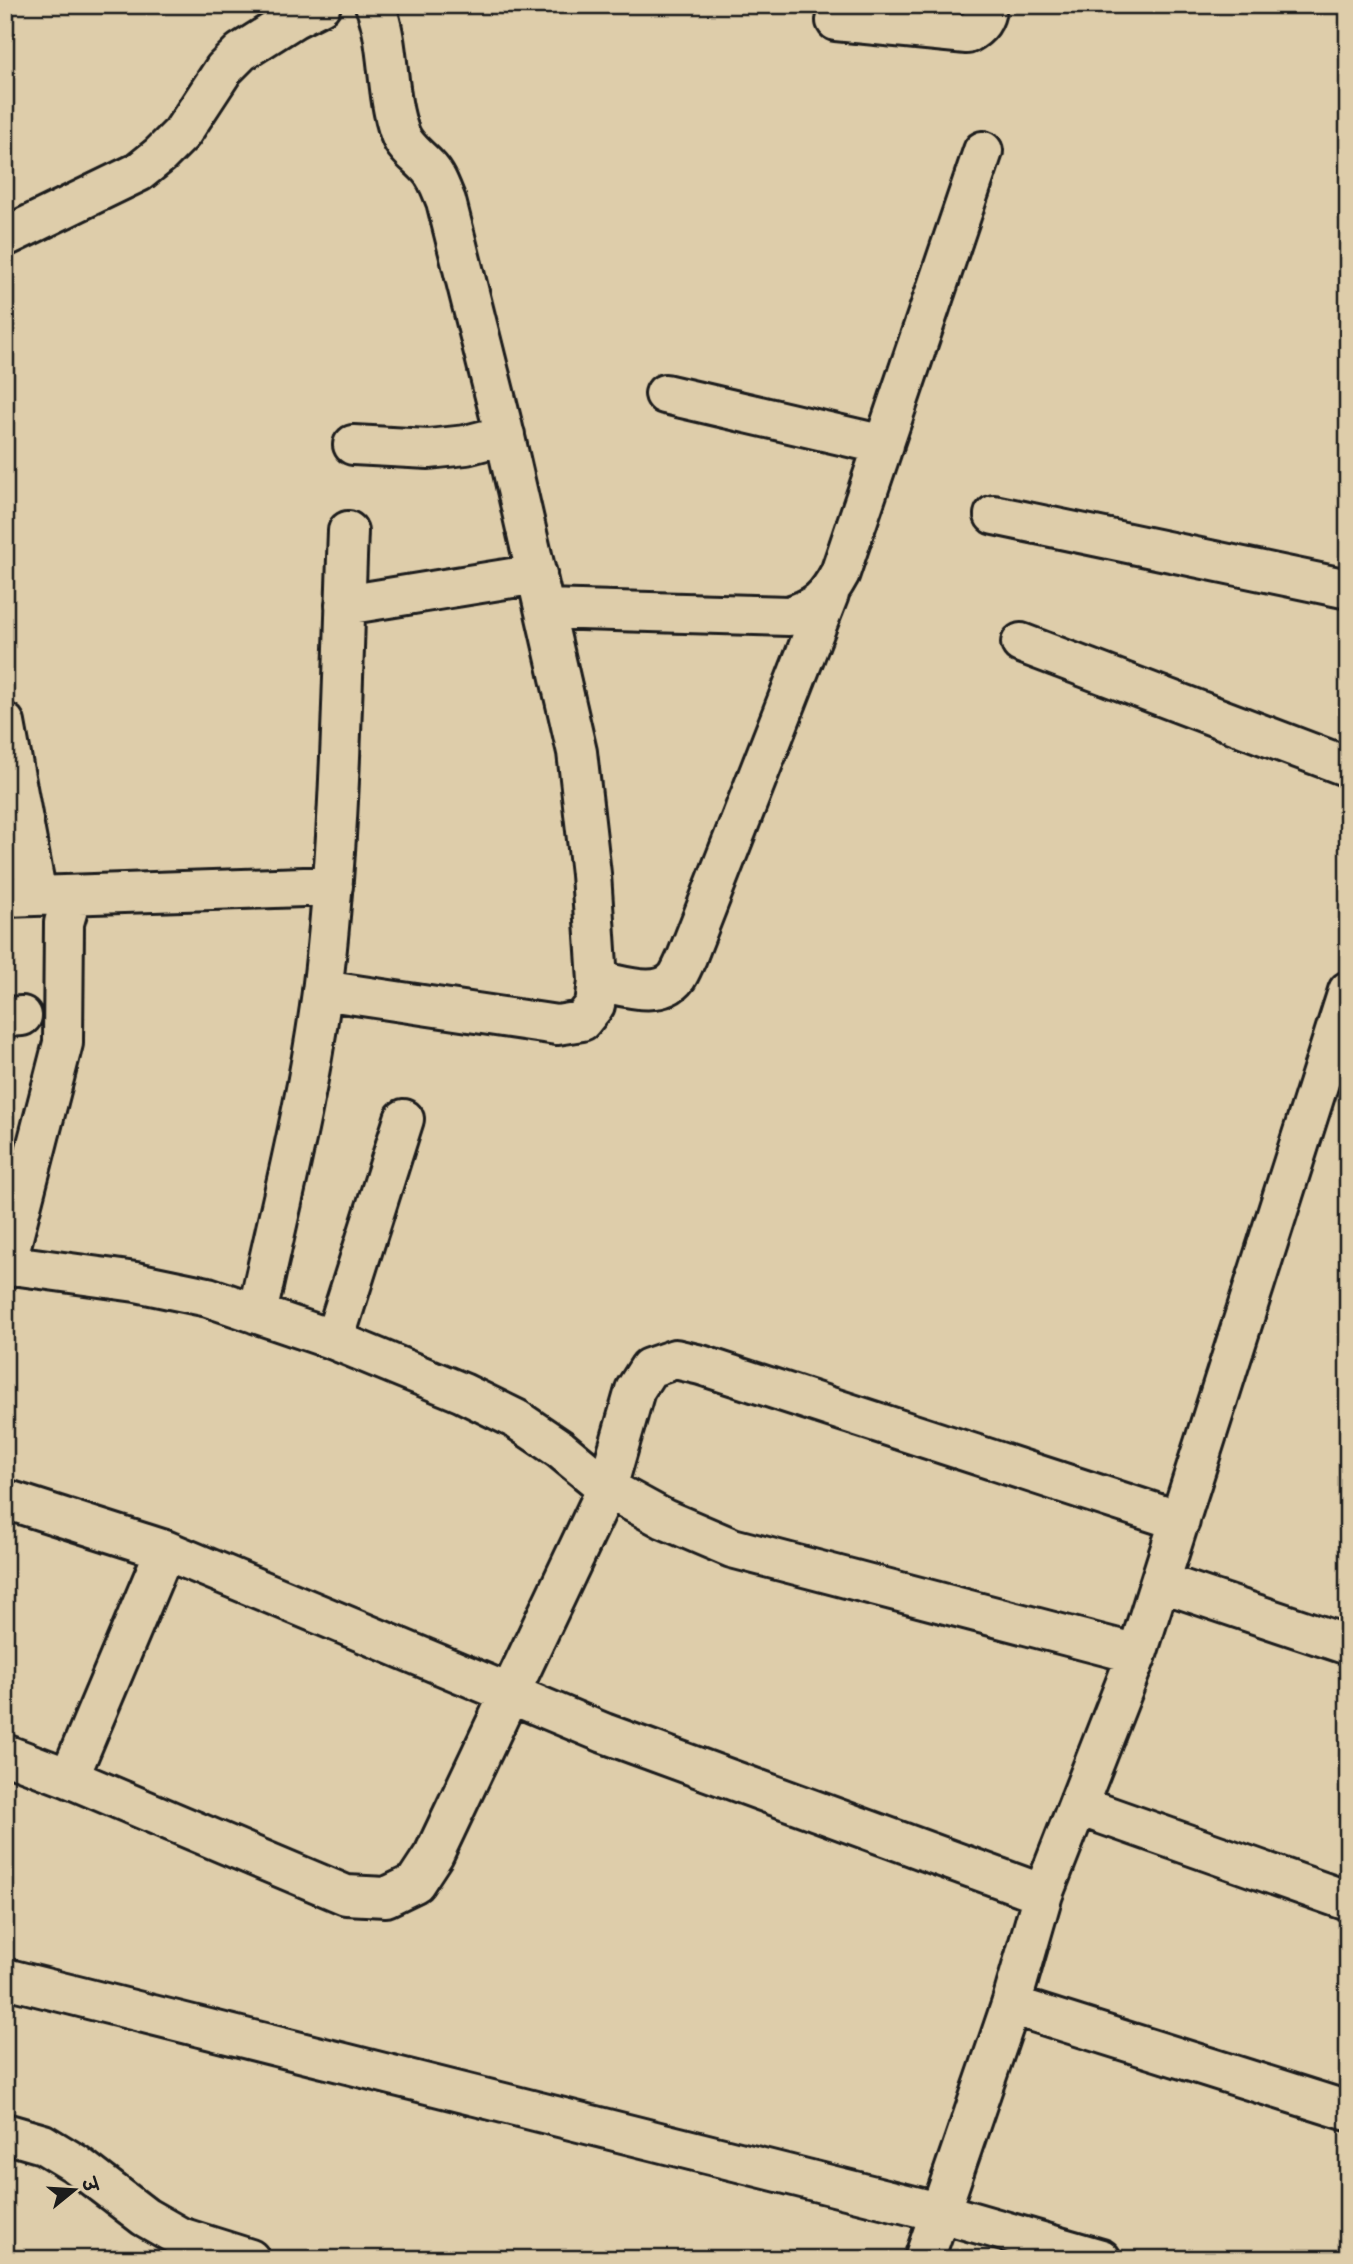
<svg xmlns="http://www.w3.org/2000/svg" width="1353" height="2264" viewBox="0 0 1353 2264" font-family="'Balsamiq Sans','Playpen Sans Deva',sans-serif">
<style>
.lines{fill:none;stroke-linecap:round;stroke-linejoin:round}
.minor-casing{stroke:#1c1c1c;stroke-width:44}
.minor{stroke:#decdaa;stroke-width:38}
</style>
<rect width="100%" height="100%" fill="#decdaa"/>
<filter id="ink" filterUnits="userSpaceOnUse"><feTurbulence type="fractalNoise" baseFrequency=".0143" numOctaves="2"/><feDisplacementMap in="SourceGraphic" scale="14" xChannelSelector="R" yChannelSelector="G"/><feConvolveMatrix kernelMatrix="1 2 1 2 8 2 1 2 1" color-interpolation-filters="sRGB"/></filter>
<g filter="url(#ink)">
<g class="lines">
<g class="minor-casing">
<path id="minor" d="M836 21 967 34C980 27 985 20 987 5
M5 237 139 172 160 155 182 133 224 69 241 52 295 18 321 5
M665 394 884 445
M353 445 429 449 466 445 505 435
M994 515 1348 589
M345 605 537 574
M545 609 789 616C817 607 826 599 840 573L983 151
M1021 643 1348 767
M5 723 37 896
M5 897 333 886
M598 981C621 985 660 1000 677 977 681 971 684 963 687 957L829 594
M322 990 557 1025 582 1021 595 1005 598 981 591 874 577 752 502 424 446 201C441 189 437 176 428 167 418 156 405 148 400 134 385 93 391 47 375 5
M5 1017 22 1016
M5 1264 136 1282 208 1297 334 1340 463 1393 516 1419 560 1449 607 1488 664 1519 732 1548 1137 1654
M5 1269 63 1043 64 923 72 895
M257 1314C280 1207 308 1100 322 992 341 839 342 684 348 531
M334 1340 404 1119
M5 1499 165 1550 604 1733 1043 1894
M1160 1582 1348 1645
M5 1754 69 1778 346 1895 386 1897 415 1883 434 1854 607 1488 635 1390 649 1368 675 1359 701 1365 1180 1521
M69 1778 165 1550
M1079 1806 1348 1901
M5 1978 938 2212 1101 2259
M1011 2005 1348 2111
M5 2133 43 2144 76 2164 145 2217 180 2237 250 2259
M924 2259 1011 2005 1043 1894 1137 1654 1348 991"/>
</g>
<use href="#minor" class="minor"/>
</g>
</g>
<rect width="1353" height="2264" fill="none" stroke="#decdaa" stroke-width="28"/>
<rect x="14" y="14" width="1325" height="2236" fill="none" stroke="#1c1c1c" stroke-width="2.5" filter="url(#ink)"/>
<g transform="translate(74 2190) rotate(72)" stroke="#decdaa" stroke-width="5" paint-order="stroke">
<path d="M0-5L12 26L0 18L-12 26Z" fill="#1c1c1c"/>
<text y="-10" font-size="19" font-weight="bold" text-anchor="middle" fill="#1c1c1c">उ</text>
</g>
</svg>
